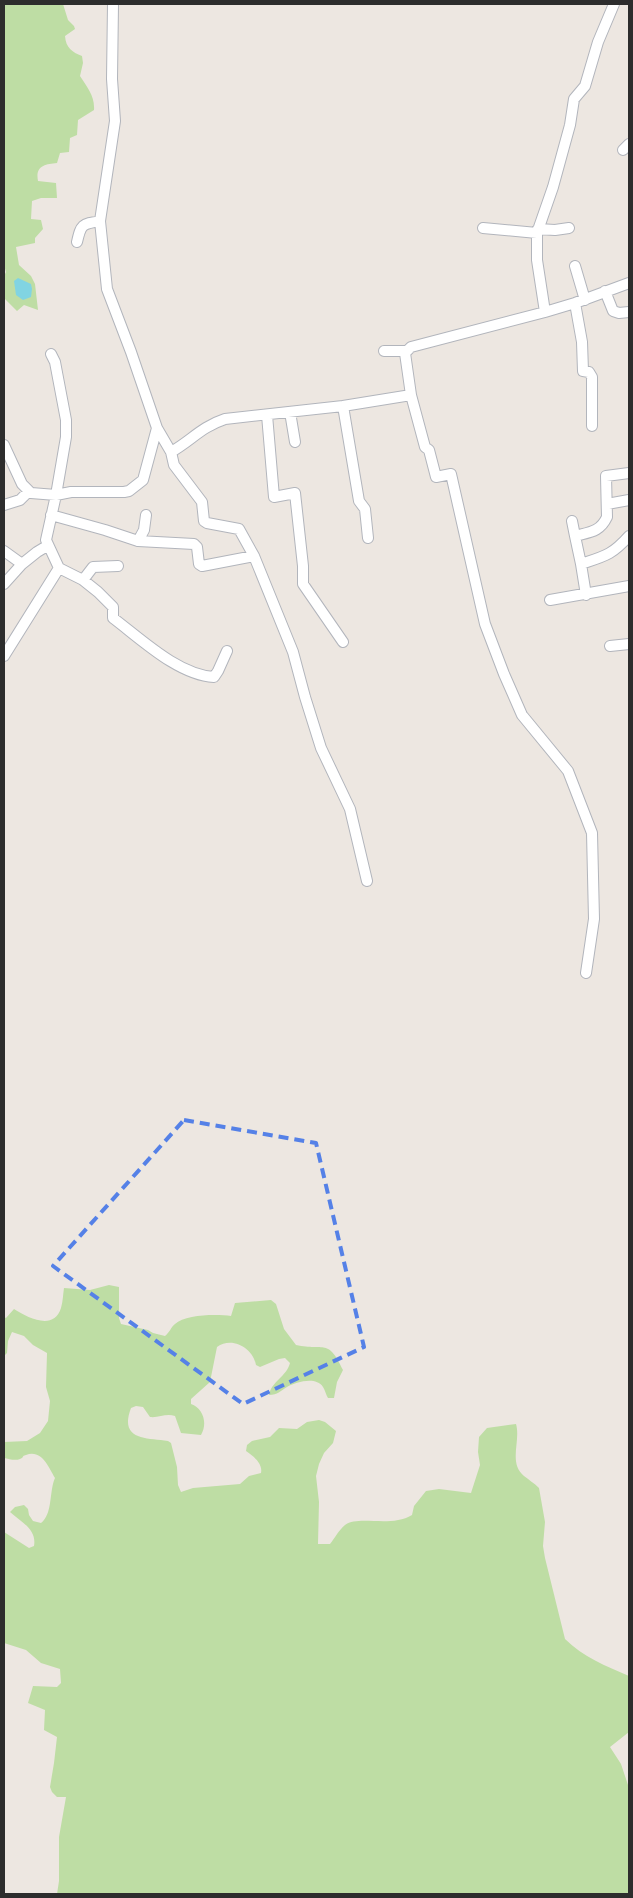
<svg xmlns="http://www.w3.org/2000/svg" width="633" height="1898" viewBox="0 0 633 1898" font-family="'Roboto Condensed',sans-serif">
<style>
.green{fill:#bedda4}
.water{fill:#81d4e2}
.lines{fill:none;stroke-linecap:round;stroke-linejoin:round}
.minor-casing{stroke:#b2b5bc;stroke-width:12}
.minor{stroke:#fff;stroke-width:10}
.marked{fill:none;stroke:#5581e7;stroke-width:4;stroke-dasharray:10 6;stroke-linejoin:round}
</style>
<rect width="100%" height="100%" fill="#ede7e1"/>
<path class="green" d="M4 4H63L68 20 74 26 75 29 65 36C66 48 72 52 82 56L83 63 80 76C87 87 95 96 94 110L78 120 77 135 70 138 69 152 60 153 57 163C45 164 35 166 38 181L56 183 57 198H41L32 201 31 219 41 220 43 229 35 238V243L16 247 19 265 31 276 35 284 38 310 24 305 17 311 4 298V276L6 272 4 265Z
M109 1285 119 1287V1318L121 1324 148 1330 153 1333 165 1336C170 1332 171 1327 175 1324 185 1314 218 1314 231 1316L235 1303 271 1300 276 1304 284 1329 296 1345C325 1351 328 1338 343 1370L337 1382 334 1398H328C326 1395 325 1390 323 1387 316 1376 296 1382 287 1387 280 1391 278 1395 269 1395 271 1382 287 1376 290 1363L285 1358 279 1359 260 1367 256 1365C253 1348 232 1336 217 1347L210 1382 191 1399V1404C203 1408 208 1423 201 1435L181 1433 175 1416C166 1413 159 1418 150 1417L143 1407 136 1406 131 1408C119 1440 145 1438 168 1441L171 1443 177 1467 178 1485 181 1492 193 1488 240 1484 249 1476 261 1473C263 1463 253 1456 246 1451L247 1445 252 1441 270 1437 279 1428 297 1429 307 1422 319 1420 325 1422 336 1431 333 1443 324 1453 319 1464 316 1476 319 1502 318 1544H330C335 1538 338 1531 345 1525 359 1515 391 1528 412 1515L414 1506 426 1491 439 1489 471 1493 480 1465 478 1452 479 1437 487 1428 516 1424C521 1441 508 1463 524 1476 529 1480 534 1483 539 1488L545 1522 543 1546 545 1558 565 1639C583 1657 606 1666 629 1676V1732L610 1747 621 1764 629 1788V1894H57L59 1881V1837L66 1797H57L52 1792 50 1787 54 1763 57 1737 44 1730 45 1710 28 1703 33 1686 57 1687 61 1683 60 1669 41 1663 26 1650 4 1643V1532L29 1548 34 1546C37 1529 21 1522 10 1512L15 1507 24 1505 28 1509 29 1515 33 1521 41 1523C53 1514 49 1491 55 1478 49 1468 42 1449 26 1455 21 1456 25 1457 20 1459 15 1461 9 1459 4 1458V1442L27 1441 40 1433 48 1421 50 1401 46 1387 47 1353 33 1345 24 1336 12 1332 8 1341 7 1353 4 1356V1317L6 1318 14 1309C28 1318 54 1331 61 1308 63 1301 63 1294 64 1288L90 1290Z"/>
<path class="water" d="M18 278 31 284 32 289 31 297 23 300 16 295 14 281Z"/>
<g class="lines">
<g class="minor-casing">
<path id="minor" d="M113 4 112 79 115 121 100 221 107 289 131 352 157 428 171 452 174 465 202 502 204 521 207 523 239 529 254 556 293 652 305 697 321 748 350 809 367 881
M623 150 629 144
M483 228 537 233
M538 229 555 230 569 228
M77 242C81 224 82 224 100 221
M575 266 585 300
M605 291 613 311 619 313 629 312
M575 303 582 342 583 371 589 372 592 377V426
M545 312 537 260V233L553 187 570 125 574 99 585 86 598 42 614 4
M384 351H406
M343 406 359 501 365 509 368 538
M290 412 295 442
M267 415 274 497 295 493 303 566V584L343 642
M4 445 22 484 31 493 56 495 71 492H124L129 491 143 480 157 428
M171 452C192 440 201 427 225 419L343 406 411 395
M607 504 629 500
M4 505 20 500 29 491
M51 515 105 530 138 541 194 544 197 547 199 564 202 566 254 556
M572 521 575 536
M138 541 144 530 146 515
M4 551 22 564 37 552 47 546
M581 564 575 536C590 532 600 532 607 517L606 476 629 473
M59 568 83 580 93 567 118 566
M83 580 98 592 113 607V618C141 639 178 675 214 677L218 671 227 651
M4 584 22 564
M586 595 581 564C605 556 612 555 629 536
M550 600 629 586
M610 646 629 644
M4 656 59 568 46 540 56 495 66 437V420L55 362 51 354
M586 973 594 919 592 833 568 771 522 715 504 674 485 624 451 474 436 477 429 450 425 447 411 395 405 353 411 347 545 312 575 303 629 283"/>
</g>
<use href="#minor" class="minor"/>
</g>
<path class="marked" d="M184 1120 316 1143 364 1347 243 1404 53 1266Z"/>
<rect width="633" height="1898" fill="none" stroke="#2d2d2d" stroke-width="10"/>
</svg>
